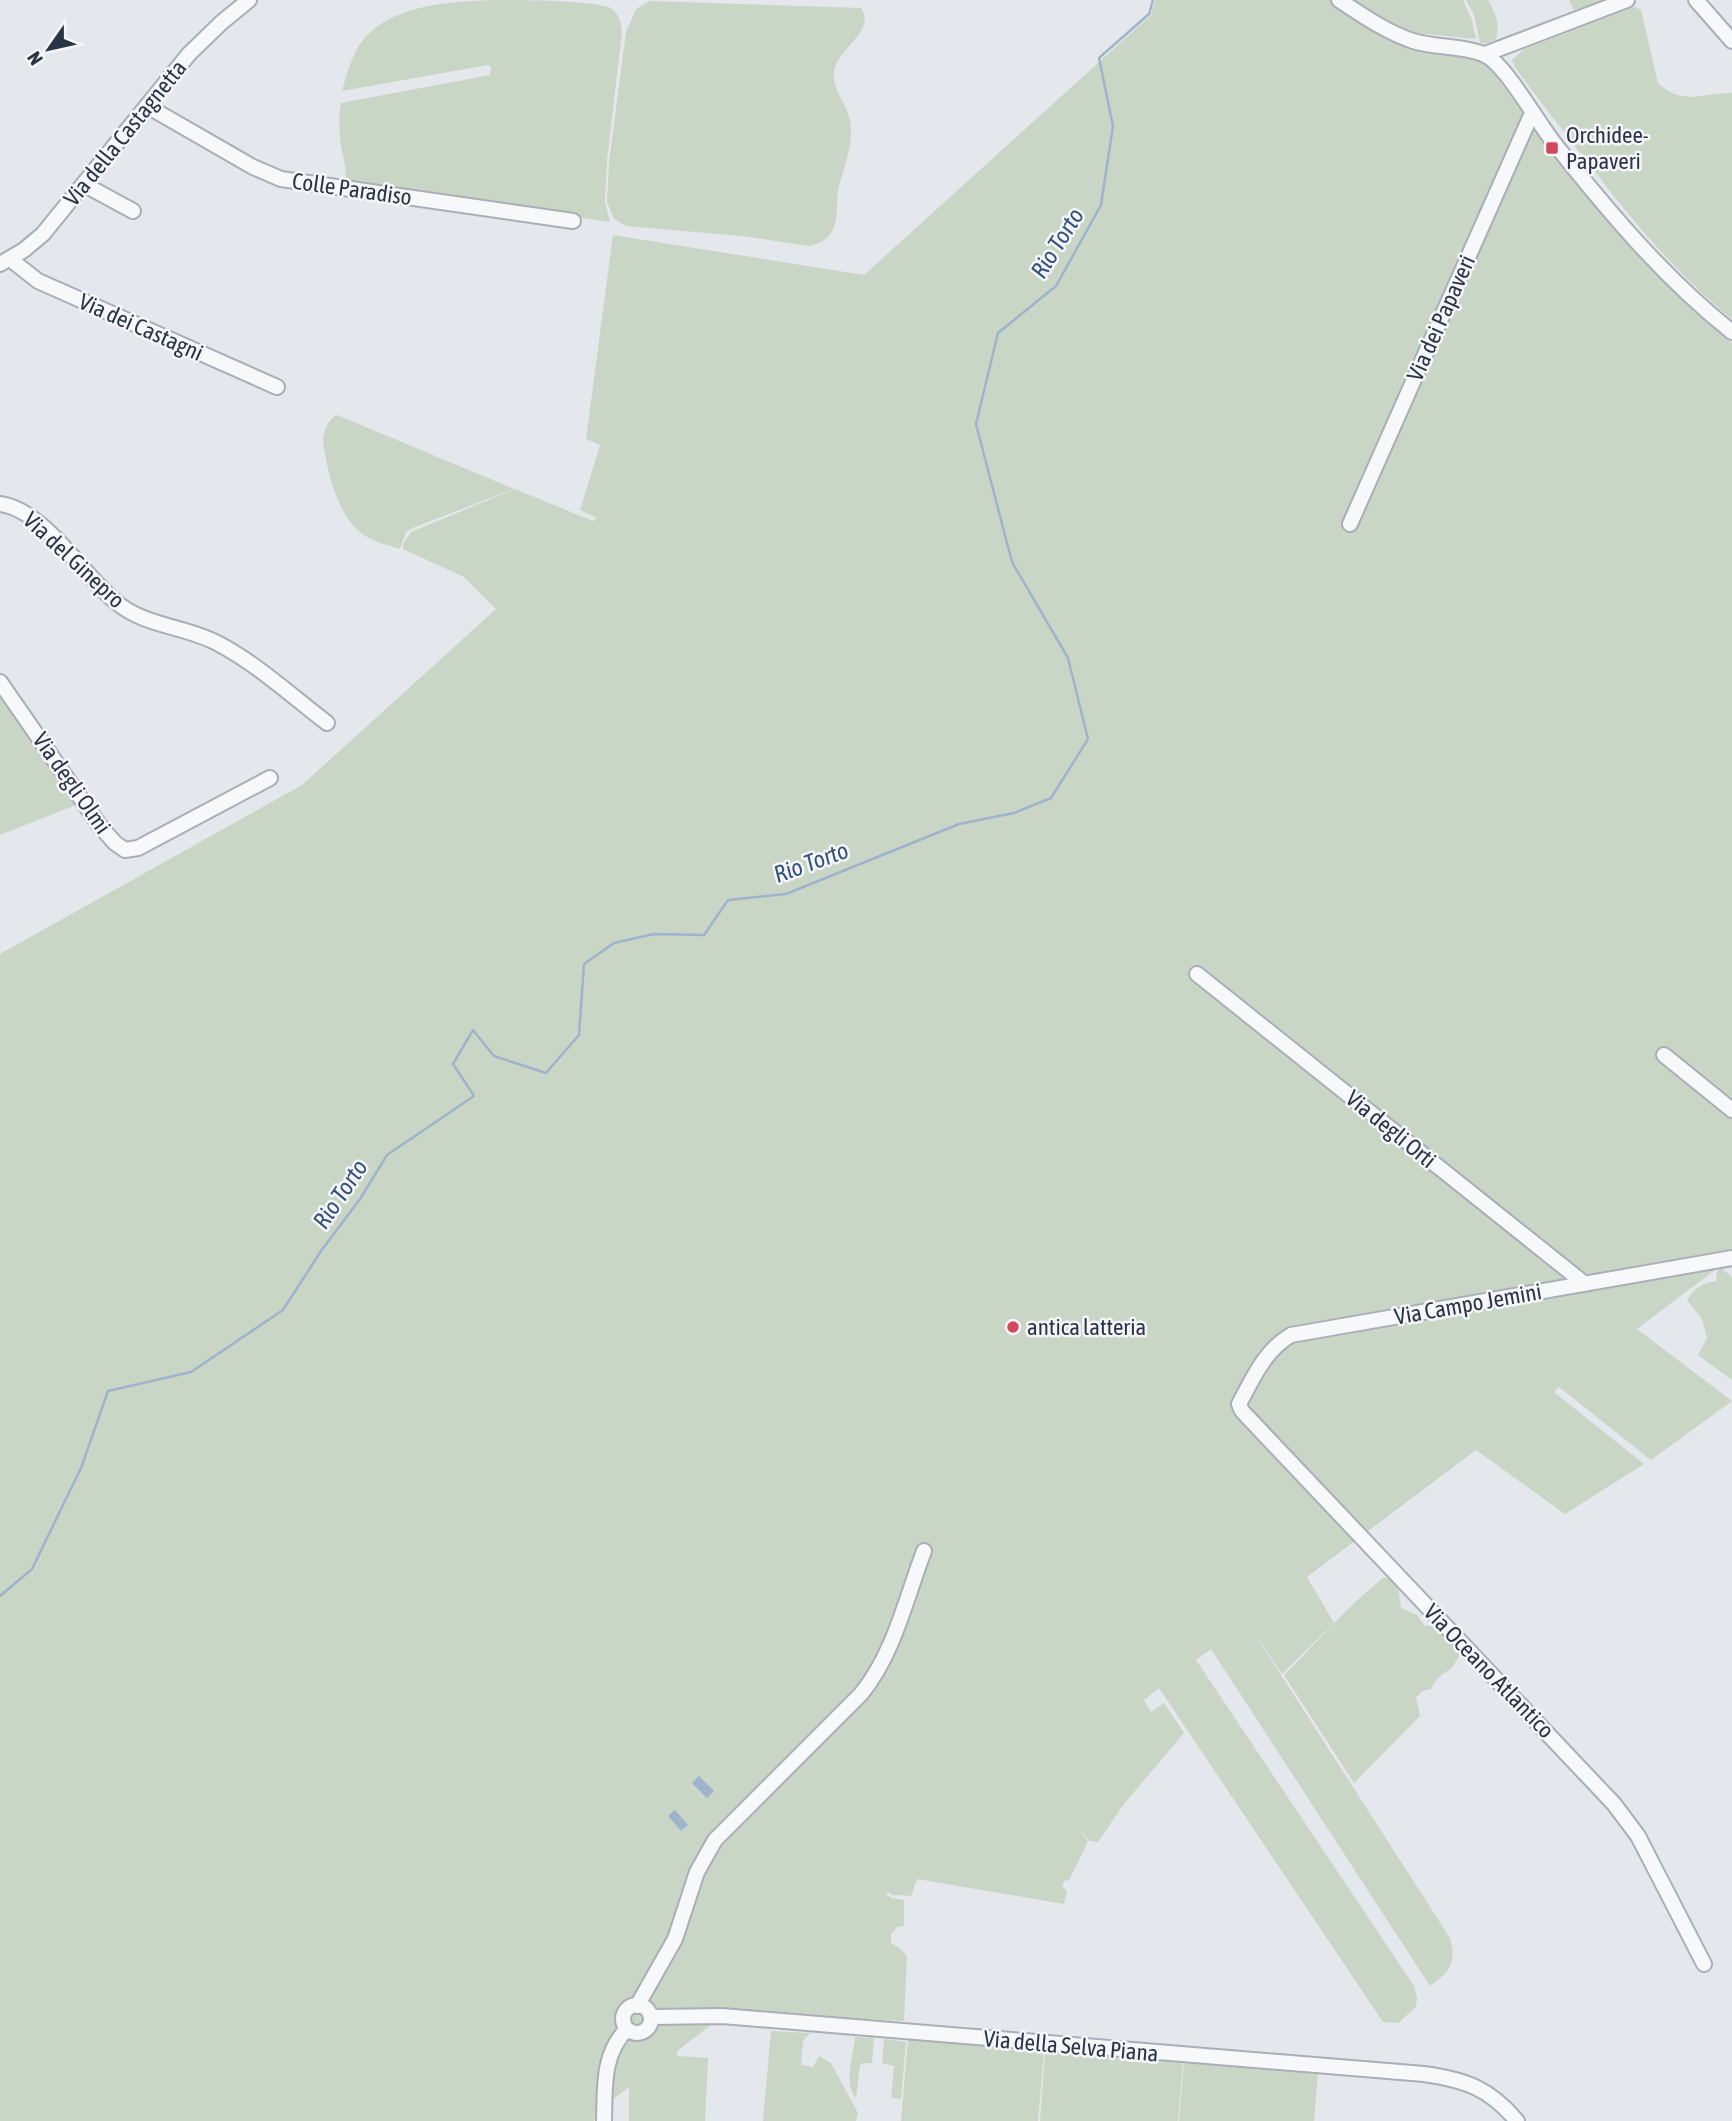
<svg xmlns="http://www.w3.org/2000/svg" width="1732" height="2121" viewBox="0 0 1732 2121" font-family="'Asap Condensed',sans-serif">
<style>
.green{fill:#c9d6c5}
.water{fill:#9fb4cc}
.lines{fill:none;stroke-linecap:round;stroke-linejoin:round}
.stream{stroke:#9fb4cc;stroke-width:2.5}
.minor-casing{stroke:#a9aeb7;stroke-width:18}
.minor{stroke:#f7f8fa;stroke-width:14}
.poi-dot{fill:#d1495b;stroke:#f4f6f9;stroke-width:2.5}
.labels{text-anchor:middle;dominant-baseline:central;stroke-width:5;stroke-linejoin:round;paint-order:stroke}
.street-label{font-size:23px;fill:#2b3445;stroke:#f4f6f9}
.poi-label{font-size:23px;fill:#2b3445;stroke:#f4f6f9;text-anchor:start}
.water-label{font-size:24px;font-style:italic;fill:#34527a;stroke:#f4f6f9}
</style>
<rect width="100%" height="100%" fill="#e4e7ec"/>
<path class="green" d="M492 0C518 0 591 0 611 8 619 14 621 22 622 32L607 161 605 202 610 222 345 183C348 166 341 154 340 137 339 126 339 114 341 103L490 75 491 67 488 65 342 91C346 77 350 62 357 49 383 5 446 2 492 0Z
M1155 0H1332L1345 10 1428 51 1475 57 1484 62C1516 101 1543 143 1575 182 1623 240 1674 295 1732 343V1257L1637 1329 1732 1401 1651 1460 1559 1387 1554 1392 1644 1464 1565 1514 1476 1450 1307 1577 1334 1623 1282 1674 1247 1622 1450 1938C1457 1962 1450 1972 1430 1986L1211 1649 1196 1660 1414 1986 1417 1998 1416 2007 1398 2023 1383 2022 1159 1688 1144 1700 1151 1712 1164 1703 1184 1733 1124 1804 1098 1842 1089 1841 1078 1827 1088 1842 1069 1880 1064 1881 1062 1886 1067 1891 1064 1904 917 1879 911 1896 892 1895 888 1892 886 1894 891 1898 904 1900V1926L897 1927 891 1934V1943L902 1950 907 1957 904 2021 728 2012 677 2051V2056L708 2058 705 2121H629V2087L595 2113 594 2121H0V954L302 785 496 609 464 577 403 549V544L411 532 515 489 593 521 597 518 580 510 600 445 586 439 613 235 864 275 1151 15Z
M1353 0H1463L1472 20 1476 39 1415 33 1385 19Z
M1466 0H1488C1496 14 1500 23 1496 39L1488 43H1480L1474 15Z
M1569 0H1607L1574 10Z
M650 1 861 8C877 31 837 48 834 72 832 89 845 102 849 117 856 141 843 168 838 191 836 204 839 221 831 233 826 241 818 244 809 246L742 236 626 226 614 219 607 202 609 162 626 32 636 9Z
M1635 7 1641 10 1658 83C1682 106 1702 93 1732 93V319C1672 271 1627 213 1580 153 1558 124 1536 97 1515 67L1512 60 1524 49Z
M337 415 514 489 415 527 406 532 400 549C388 545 374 542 364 535 338 519 326 468 323 440 324 429 328 420 337 415Z
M0 684 81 803 0 835Z
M1721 1268 1732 1277V1380L1698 1355 1707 1338 1702 1319 1687 1300C1693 1289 1703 1283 1716 1281L1717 1272Z
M1383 1578H1391L1398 1585 1401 1608 1417 1615 1425 1626 1434 1625 1451 1638 1460 1655C1457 1658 1456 1662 1453 1666 1444 1675 1437 1675 1431 1689L1423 1691 1416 1697 1420 1716 1354 1783 1284 1675C1317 1643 1347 1606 1383 1578Z
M771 2031 810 2033 803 2041 801 2065 813 2067 819 2056 831 2063 858 2113 856 2121H763Z
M855 2037 874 2038 872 2063H863L860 2065 856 2098C843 2084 854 2054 855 2037Z
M884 2039 906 2042 901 2099 891 2098 894 2066 882 2063Z
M908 2039 1044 2051 1038 2121H901Z
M1045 2052 1183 2062 1178 2121H1040Z
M1184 2062 1318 2073 1314 2121H1179Z"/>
<path class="water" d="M699 1776 714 1791 707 1798 692 1783Z
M675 1810 688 1825 681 1831 668 1816Z"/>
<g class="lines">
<path class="stream" d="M0 1596 32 1569 81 1468 108 1391 191 1372 283 1310 321 1251 360 1199 387 1155 474 1096 453 1064 473 1030 494 1056 546 1073 579 1035 584 964 614 943 654 934 704 935 728 900 786 894 959 824 1014 813 1051 798 1088 739 1068 658 1012 562 976 424 998 333 1056 286 1101 205 1113 126 1099 58 1149 14 1153 0"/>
<g class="minor-casing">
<path id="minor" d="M1339 0C1362 15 1386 32 1413 41 1434 48 1475 46 1490 58 1510 73 1537 121 1554 143 1608 211 1664 278 1732 332
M1696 0 1732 41
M1485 54 1627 0
M147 106 253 167 281 179 573 221
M85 185 133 211
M10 259 38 281 277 387
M0 264 24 250 43 234 189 54 222 22 249 0
M0 504C44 510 82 574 116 602 145 627 187 626 219 644 257 664 293 697 327 723
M1350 524 1532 113
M0 682 100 826 115 843 125 850 138 848 270 778
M1197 974 1585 1284
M1664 1055 1732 1110
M1704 1964 1638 1836 1614 1804 1242 1411 1239 1404C1253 1378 1265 1350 1291 1335L1732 1258
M623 2019a14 14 0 1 1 28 0a14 14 0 1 1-28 0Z
M637 2006 675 1939 697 1872 715 1840 861 1694C894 1654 906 1598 924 1551
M651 2017 722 2016 1424 2074C1466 2080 1489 2088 1517 2121
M604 2121C605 2088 602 2054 627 2029"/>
</g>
<use href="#minor" class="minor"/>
</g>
<g class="poi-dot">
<rect x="1545" y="141" width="14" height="14" rx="3.5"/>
<circle cx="1013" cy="1327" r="7"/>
</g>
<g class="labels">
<g class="street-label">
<text transform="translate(125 133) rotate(-51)">Via della Castagnetta</text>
<text transform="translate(352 189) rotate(8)">Colle Paradiso</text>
<text transform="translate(1441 318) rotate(-66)">Via dei Papaveri</text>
<text transform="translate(141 327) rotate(24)">Via dei Castagni</text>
<text transform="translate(74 560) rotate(43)">Via del Ginepro</text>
<text transform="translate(72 783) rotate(55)">Via degli Olmi</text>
<text transform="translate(1391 1129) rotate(39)">Via degli Orti</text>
<text transform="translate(1468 1304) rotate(-10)">Via Campo Jemini</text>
<text transform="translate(1489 1671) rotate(46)">Via Oceano Atlantico</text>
<text transform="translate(1071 2046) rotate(5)">Via della Selva Piana</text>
</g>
<g class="poi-label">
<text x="1566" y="135">Orchidee-<tspan x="1566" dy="26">Papaveri</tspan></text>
<text x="1027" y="1327">antica latteria</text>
</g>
<g class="water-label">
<text transform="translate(1057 243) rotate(-58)">Rio Torto</text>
<text transform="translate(811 862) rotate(-20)">Rio Torto</text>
<text transform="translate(340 1194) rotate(-56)">Rio Torto</text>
</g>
</g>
<g transform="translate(49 49) rotate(236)" stroke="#f4f6f9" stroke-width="5" paint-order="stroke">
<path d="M0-5L12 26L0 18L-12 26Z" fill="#2b3445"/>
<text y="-10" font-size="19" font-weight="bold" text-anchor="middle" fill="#2b3445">N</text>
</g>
</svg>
